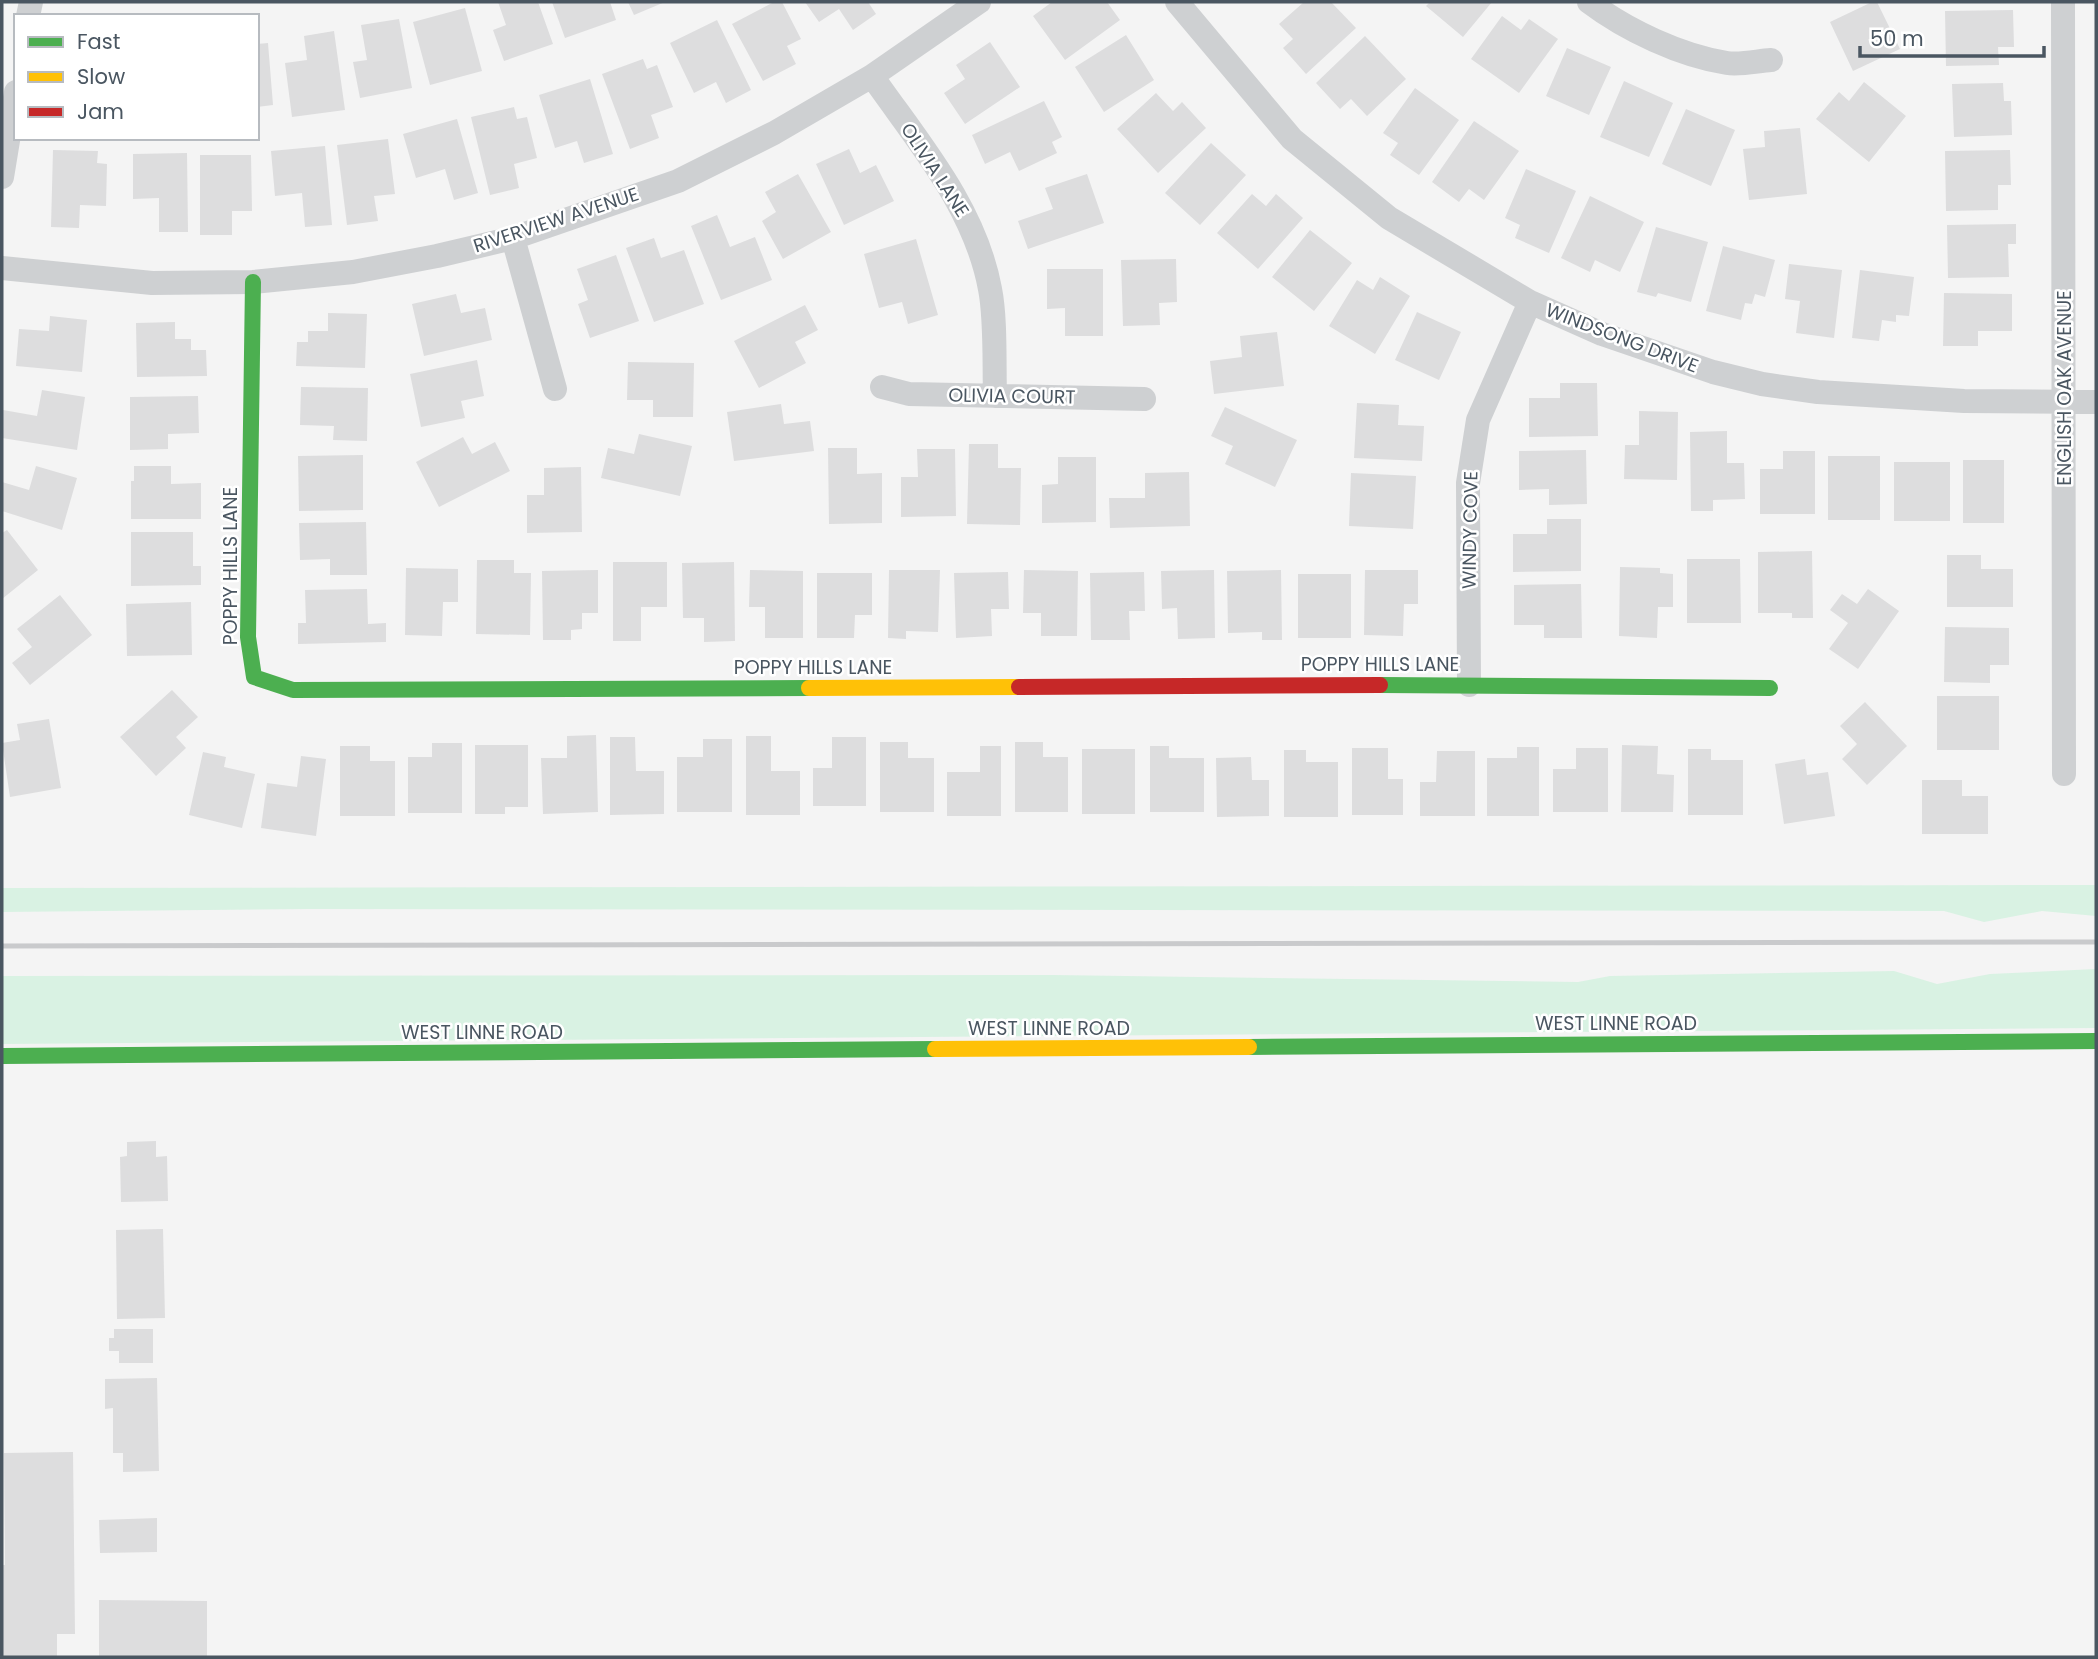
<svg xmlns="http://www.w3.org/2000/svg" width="2098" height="1659" viewBox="0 0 2098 1659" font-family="Poppins,sans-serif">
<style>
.green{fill:#d9f2e3}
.building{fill:#ddddde}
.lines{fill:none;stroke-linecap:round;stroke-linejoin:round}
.street{stroke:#ced0d2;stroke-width:24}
.fast{stroke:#4caf50;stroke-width:16}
.slow{stroke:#ffc107;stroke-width:16}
.jam{stroke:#c62828;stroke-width:16}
.rail{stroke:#c9cacc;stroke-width:5}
.labels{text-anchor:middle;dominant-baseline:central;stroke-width:5;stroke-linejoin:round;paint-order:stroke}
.street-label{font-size:19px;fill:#4a5661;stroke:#fff}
</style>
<rect width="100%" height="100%" fill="#f4f4f4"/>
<path class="green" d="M2096 885V916L2042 911 1984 922 1944 911 309 909 2 912V888Z
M2096 969V1028L2 1044V976L1053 975 1578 982 1610 976 1894 971 1937 984 1990 974Z"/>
<path class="building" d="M498 2H538L553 44 504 61 493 30 506 25Z
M552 2H610L616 20 565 38Z
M628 2H665L634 15Z
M774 2H782L801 39 787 46 796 64 763 81 732 24Z
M805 2H868L876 14 853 30 839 9 819 22Z
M1052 2H1107L1120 20 1065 60 1033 16Z
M1304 2H1331L1356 28 1306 74 1283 48 1293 39 1279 24Z
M1430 2H1492L1463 37 1426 6Z
M1872 2H1877L1900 49 1853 71 1830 22Z
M465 8 482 71 430 85 413 22Z
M2013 10 2014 47H1998L1999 65 1946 66 1945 11Z
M1502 16 1521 30 1529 19 1558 39 1519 93 1471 59Z
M399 19 412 88 360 98 353 62 367 60 361 25Z
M717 20 751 90 726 103 716 82 694 93 670 43Z
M334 31 345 110 292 117 285 63 307 60 304 36Z
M1126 35 1154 80 1104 112 1075 67Z
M1365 36 1406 79 1367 116 1351 99 1340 109 1316 83Z
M990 42 1020 87 965 124 944 93 965 79 956 65Z
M268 43 273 105 257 107V44Z
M1567 48 1611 67 1589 115 1546 96Z
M643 59 647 69 657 65 673 107 651 115 659 138 630 149 602 74Z
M590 79 613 154 584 163 577 141 555 148 539 95Z
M1624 81 1673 103 1649 157 1600 137Z
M1864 82 1906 116 1869 162 1816 119 1839 92 1849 101Z
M2003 83 2004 101H2011L2012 135 1954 137 1952 84Z
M1415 88 1459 120 1419 175 1390 155 1398 143 1383 133Z
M1156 93 1173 111 1182 102 1206 128 1158 173 1117 129Z
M1044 101 1062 137 1052 142 1057 153 1019 171 1010 152 985 164 972 135Z
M514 107 517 119 527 117 537 158 514 164 519 188 490 195 471 117Z
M1686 109 1735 130 1711 186 1662 164Z
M457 119 478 193 454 200 445 169 416 178 403 134Z
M1474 121 1519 151 1484 200 1469 189 1459 202 1432 182Z
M1800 128 1807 194 1749 200 1743 149 1765 147 1764 131Z
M388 139 395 194 374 196 378 221 347 225 337 145Z
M1211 143 1246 175 1200 225 1165 193Z
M325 146 332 225 305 227 302 193 275 196 271 151Z
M849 149 860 173 876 165 894 201 844 225 816 164Z
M53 150 98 151 97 163 107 164 106 206 80 205 79 228 51 227Z
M2010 150 2011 185H1998V210L1946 211 1945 151Z
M187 153 188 232H159V198L133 199V154Z
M200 155H251L252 211H232V235H200Z
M1526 169 1576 191 1549 253 1515 238 1520 225 1505 218Z
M798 174 831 232 783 259 762 221 776 212 765 192Z
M1087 174 1104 223 1028 249 1018 221 1053 209 1045 188Z
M1252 194 1266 206 1276 194 1303 218 1258 269 1217 233Z
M1590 196 1644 222 1620 272 1595 260 1590 272 1561 258Z
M717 215 730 247 755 237 772 280 721 300 691 226Z
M2016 224V244H2008L2009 277 1948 278 1947 225Z
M1656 227 1708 242 1691 302 1658 293 1656 297 1637 292Z
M1310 230 1352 263 1314 311 1272 277Z
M654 238 661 258 684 250 704 304 654 322 626 248Z
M916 239 938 315 908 324 902 302 879 308 864 254Z
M1723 246 1775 260 1765 297 1755 294 1752 304 1745 303 1741 320 1706 311Z
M616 255 639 321 590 338 578 304 588 300 577 269Z
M1176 259 1177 302 1159 303 1160 325 1123 326 1121 260Z
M1789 264 1842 270 1834 338 1796 333 1800 301 1785 299Z
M1047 269H1103V336H1065V308L1047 309Z
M1860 270 1914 277 1909 316 1896 315V322L1882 320 1879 341 1852 338Z
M1380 277 1410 296 1375 354 1329 326 1357 280 1373 290Z
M1944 293 2012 294V331H1978V346H1943Z
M456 294 461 313 485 308 492 340 424 356 412 304Z
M805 305 818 330 795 342 806 363 759 388 734 341Z
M1417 312 1461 332 1439 380 1395 360Z
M328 313 367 314 365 368 296 366 297 342H308V331H328Z
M50 316 87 320 82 372 16 366 19 329 49 331Z
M175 322V339H191V350H206L207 376 137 377 136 323Z
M1277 332 1284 386 1214 394 1210 361 1242 357 1240 336Z
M477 360 484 396 461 401 465 418 421 427 410 374Z
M628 362 694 363 693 417H653V400H627Z
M1560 383H1597L1598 436 1529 437V398H1560Z
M301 387 368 388 367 441 333 440 334 426 300 425Z
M42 390 85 397 77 450 2 438 3 410 37 416Z
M198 396 199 433 168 434V449L130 450V397Z
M1357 403 1399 405 1398 425 1424 426 1422 461 1354 458Z
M781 404 784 424 810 421 814 451 734 461 727 412Z
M1225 407 1297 440 1275 487 1225 464 1233 446 1211 436Z
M1639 411 1678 412 1677 480 1624 479 1625 445H1639Z
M1727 431V463H1744L1745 499 1713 500V511H1691L1690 432Z
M639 434 692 446 680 496 601 478 608 448 634 454Z
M463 437 472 454 495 442 510 471 439 507 416 462Z
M969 444H998V468H1021L1020 525 967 524Z
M828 448H857V474L882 473V523L829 524Z
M917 449H955L956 516 901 517V477H918Z
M1586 450 1587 504 1549 505V489L1519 490V451Z
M1783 451H1815V514H1760V469H1783Z
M363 455V510L299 511 298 456Z
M1828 456H1880V520H1828Z
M1058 457H1096V522L1042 523V485L1058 484Z
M1963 460H2004V523H1963Z
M1894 462H1950V521H1894Z
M36 466 77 478 62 530 2 511V482L29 490Z
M134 466H171V484L201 483V519H131V481H134Z
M581 467 582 532 527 533V495H544V468Z
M1189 472 1190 526 1110 528 1109 498H1145V473Z
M1351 473 1416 476 1413 529 1349 526Z
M1547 519H1581V571L1513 572V534H1547Z
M366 522 367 575H330V559L300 560 299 523Z
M7 530 38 570 2 599V533Z
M131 532H193V566H201V585L131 586Z
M1812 551 1813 618H1792V613H1758V552Z
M1947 555H1981V569H2013V607H1947Z
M1687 559H1740L1741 623H1687Z
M477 560H514V573H531L530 635 476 634Z
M613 562H667V607H641V641H613Z
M734 562 735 641 704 642V618H683L682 563Z
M1620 567 1660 568V573L1673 574V607H1658L1657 638 1619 636Z
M406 568 458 569V602H443L442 636 405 635Z
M598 570V613H582V629L571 630V640H543L542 571Z
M750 570 803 571V638H765V607H749Z
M889 570H940L938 632 906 631V639L888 638Z
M1024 570 1078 571 1077 636H1041V613H1023Z
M1214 570 1215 638 1178 639 1177 608 1162 609 1161 571Z
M1281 570 1282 640H1262V632L1228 633 1227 571Z
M1365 570H1418V604H1404L1403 636 1364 635Z
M1008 572 1009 609H991L992 636 956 638 954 573Z
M1144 572 1145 611H1129L1130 640H1091L1090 573Z
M817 573H872V615H855L854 638H817Z
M1298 574H1351V638H1298Z
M1581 584 1582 638H1544V625H1514V585Z
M367 589 368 624 386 623V642L298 644V623H306L305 590Z
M1868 589 1899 611 1858 669 1829 649 1848 623 1830 610 1842 594 1857 604Z
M60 595 92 635 30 685 12 663 32 647 17 629Z
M191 602 192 655 127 656 126 604Z
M1945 627 2009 628V665H1990V683L1944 682Z
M172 690 198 717 176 737 186 748 156 776 120 737Z
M1937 696H1999V750H1937Z
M1865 702 1907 746 1867 785 1842 759 1857 744 1840 726Z
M49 719 61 788 10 797 2 743 20 740 17 724Z
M596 735 598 812 543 814 541 758H567V736Z
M746 736H771V771H800V815H746Z
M610 737H635L636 771H664V814L610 815Z
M832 737H866V806H813V768H832Z
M703 739H732V812H677V757H703Z
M880 742H908V758H934V812H880Z
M1015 742H1043V757H1068V812H1015Z
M432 743H462V813H408V757H432Z
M475 745H528V807H505V814H475Z
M1622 745 1658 746 1657 774 1674 775 1673 812H1621Z
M340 746H370V761H395V816H340Z
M980 746H1001V816H947V772H980Z
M1150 746H1169V758H1204V812H1150Z
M1517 747H1539V816H1487V758H1517Z
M1352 748H1388V779H1403V815H1352Z
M1576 748H1608V812H1553V769H1576Z
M1082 749H1135V814H1082Z
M1688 749H1711V760H1743V815H1688Z
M1284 750H1306V762H1338V817H1284Z
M1437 751H1475V816H1420V782H1436Z
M203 752 226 757 224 767 255 774 242 828 189 815Z
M301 756 326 759 316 836 261 828 267 783 297 787Z
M1251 757 1252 780H1269V816L1217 817 1216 758Z
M1805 759 1807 775 1828 772 1835 816 1784 824 1775 764Z
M1922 780H1962V796H1988V834H1922Z
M156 1141V1157L167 1156 168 1201 121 1202 120 1157 127 1156V1142Z
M163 1229 165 1318 117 1319 116 1230Z
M114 1329H153V1363H119V1351H109V1338H114Z
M157 1378 159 1471 123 1472V1453H113V1408L105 1409V1379Z
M73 1452 75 1634H57V1657H2V1565H5L4 1453Z
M157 1518V1552L100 1553 99 1520Z
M99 1600 207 1601V1657H99Z"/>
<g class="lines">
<path class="street" d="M1177 2 1292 139 1389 218 1530 302 1602 334 1713 372 1762 384 1818 392 1964 401 2096 402
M1589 2C1626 30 1681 56 1727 63 1741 65 1757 61 1771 60
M2063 2 2064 774
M28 16 31 2
M872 76C918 142 975 207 990 289 996 319 994 364 995 396
M2 177 16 92
M513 238 555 389
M2 268 152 283 253 282 353 272 437 256 513 238 678 181 774 133 872 76 979 2
M882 387 909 394 1144 399
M1469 685 1468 483 1478 420 1530 302"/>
<path class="fast" d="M253 282 248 637 254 677 293 690 809 688
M1380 685 1770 688
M1249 1047 2096 1041
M2 1056 935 1049"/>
<path class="slow" d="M809 688 1019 687
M935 1049 1249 1047"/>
<path class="jam" d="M1019 687 1380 685"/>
<path class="rail" d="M2 946 2096 942"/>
</g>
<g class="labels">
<g class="street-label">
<text transform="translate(935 170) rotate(57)">OLIVIA LANE</text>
<text transform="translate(556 220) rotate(-18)">RIVERVIEW AVENUE</text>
<text transform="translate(1622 338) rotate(21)">WINDSONG DRIVE</text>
<text transform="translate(2064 388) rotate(-90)">ENGLISH OAK AVENUE</text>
<text transform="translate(1012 396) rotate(1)">OLIVIA COURT</text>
<text transform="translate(1470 530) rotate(-89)">WINDY COVE</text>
<text transform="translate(230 566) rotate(-90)">POPPY HILLS LANE</text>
<text x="1380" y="664">POPPY HILLS LANE</text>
<text x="813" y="667">POPPY HILLS LANE</text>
<text x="1616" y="1023">WEST LINNE ROAD</text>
<text x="1049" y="1028">WEST LINNE ROAD</text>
<text x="482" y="1032">WEST LINNE ROAD</text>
</g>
</g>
<rect width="2098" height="1659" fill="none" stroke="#4a5661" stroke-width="7"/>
<rect x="14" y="14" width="245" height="126" fill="#ffffff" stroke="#b7bbc0" stroke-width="2"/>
<rect x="28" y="37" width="35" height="10" fill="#4caf50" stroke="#b7bbc0" stroke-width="2"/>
<text x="77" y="49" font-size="21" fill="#4a5661">Fast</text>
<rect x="28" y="72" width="35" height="10" fill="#ffc107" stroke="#b7bbc0" stroke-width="2"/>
<text x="77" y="84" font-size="21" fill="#4a5661">Slow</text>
<rect x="28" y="107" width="35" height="10" fill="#c62828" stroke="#b7bbc0" stroke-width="2"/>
<text x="77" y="119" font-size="21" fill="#4a5661">Jam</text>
<path d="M1860 46v10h184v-10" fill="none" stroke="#4a5661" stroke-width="3.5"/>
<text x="1870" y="46" font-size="21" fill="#4a5661" stroke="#ffffff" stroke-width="5" paint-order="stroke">50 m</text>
</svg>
